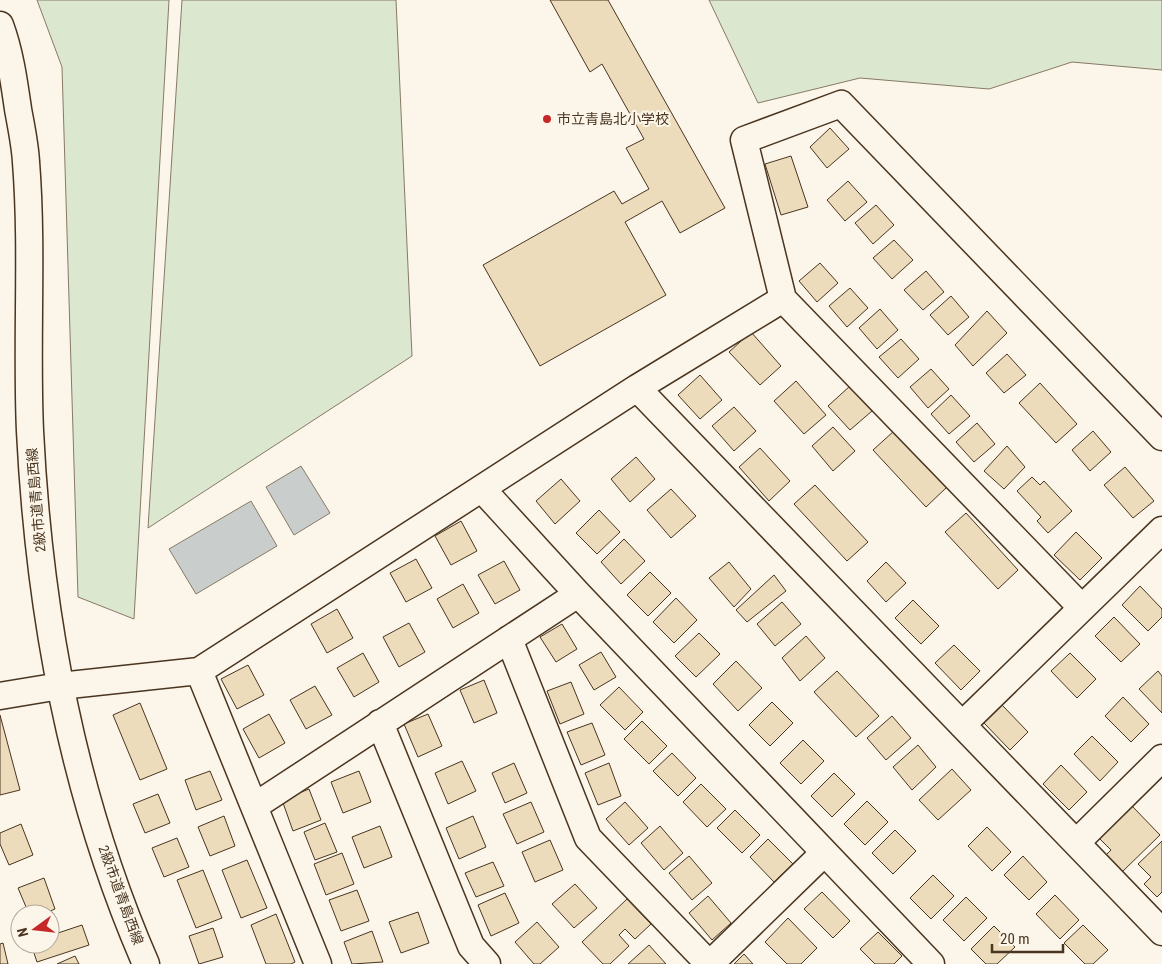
<svg xmlns="http://www.w3.org/2000/svg" width="1162" height="964" viewBox="0 0 1162 964" font-family="'Roboto Condensed','Noto Sans JP',sans-serif">
<style>
.green{fill:#dce7d0;stroke:#887966}
.water{fill:#c9cecd;stroke:#887966}
.building{fill:#ecdcbc;stroke:#4a3520}
.lines{fill:none;stroke-linecap:round;stroke-linejoin:round}
.minor-casing{stroke:#4a3520;stroke-width:29}
.minor{stroke:#fbf6e9;stroke-width:26}
.poi-dot{fill:#c62828;stroke:#fbf6e9;stroke-width:2}
.labels{text-anchor:middle;dominant-baseline:central;stroke-width:4;stroke-linejoin:round;paint-order:stroke}
.poi-label{font-size:14px;fill:#4a3520;stroke:#fbf6e9;text-anchor:start}
.street-label{font-size:14px;fill:#4a3520;stroke:#fbf6e9}
</style>
<rect width="100%" height="100%" fill="#fbf6e9"/>
<path class="green" d="M37 0H169L134 619 78 597 62 67Z
M182 0H396L412 356 148 528Z
M709 0H1162V70L1072 62 989 89 860 78 758 103Z"/>
<path class="water" d="M301 466 330 513 294 535 266 487Z
M251 501 277 546 196 594 169 549Z"/>
<path class="building" d="M550 0H608L725 208 680 233 662 201 625 222 666 295 540 366 483 265 614 191 622 204 649 189 626 148 644 139 602 64 590 72Z
M830 128 849 149 827 168 810 147Z
M791 156 808 207 781 215 765 164Z
M848 181 867 202 845 221 827 200Z
M876 205 894 225 873 244 855 223Z
M894 240 913 260 892 279 873 258Z
M820 263 838 283 817 302 799 281Z
M926 271 944 292 923 310 904 290Z
M850 288 868 308 847 327 829 306Z
M951 296 969 317 948 335 930 315Z
M880 309 898 330 877 349 859 328Z
M987 311 1007 333 973 366 955 345Z
M751 332 781 366 760 385 729 352Z
M901 339 919 359 898 378 879 357Z
M1007 354 1026 375 1004 393 986 373Z
M931 369 949 389 928 408 910 387Z
M700 375 722 400 700 419 678 395Z
M796 381 826 415 804 434 774 401Z
M1040 383 1077 424 1056 443 1019 403Z
M850 386 872 411 850 430 828 406Z
M951 395 970 416 949 434 931 414Z
M734 407 756 431 734 451 712 426Z
M977 423 995 444 974 462 956 442Z
M833 427 855 451 833 471 812 446Z
M894 431 947 487 926 507 873 450Z
M1093 431 1111 452 1090 471 1072 450Z
M1007 446 1025 467 1004 489 984 471Z
M760 448 790 481 769 501 739 467Z
M636 457 655 479 630 502 611 479Z
M1125 467 1154 501 1133 518 1104 485Z
M1032 477 1040 485 1044 481 1072 511 1048 533 1037 521 1041 517 1017 491Z
M561 479 580 501 555 524 536 501Z
M815 485 868 542 847 561 794 504Z
M671 489 696 516 671 538 647 510Z
M599 510 620 532 597 554 576 533Z
M966 513 1018 570 998 589 945 532Z
M461 521 477 551 451 565 435 536Z
M1076 532 1102 558 1080 580 1054 555Z
M624 539 645 561 621 584 601 562Z
M416 559 432 588 406 602 390 573Z
M504 561 520 590 495 604 478 575Z
M729 562 751 589 734 607 709 578Z
M886 562 906 583 886 602 867 581Z
M650 572 671 593 648 616 627 595Z
M774 575 786 591 747 622 736 610Z
M463 584 479 613 453 628 437 599Z
M1140 586 1162 609V617L1148 631 1122 605Z
M676 598 697 620 674 643 653 622Z
M913 600 939 626 921 644 895 618Z
M782 602 801 624 775 646 757 624Z
M337 609 353 638 327 653 311 624Z
M1114 617 1140 644 1121 662 1095 636Z
M409 623 425 652 399 667 383 637Z
M562 624 577 649 556 662 540 637Z
M699 633 720 654 696 677 675 656Z
M806 636 825 658 800 681 782 658Z
M954 645 980 671 961 690 935 663Z
M601 652 616 677 594 690 579 665Z
M363 653 379 682 354 697 337 668Z
M1070 653 1096 679 1077 698 1051 671Z
M736 661 762 688 738 711 713 684Z
M248 665 264 695 237 709 221 679Z
M837 671 879 716 856 737 814 692Z
M1158 671 1162 676V713L1139 689Z
M484 680 497 713 474 723 460 690Z
M571 682 584 714 560 724 547 691Z
M315 686 332 715 306 729 290 700Z
M619 687 643 712 625 730 600 705Z
M1123 697 1149 724 1131 742 1105 716Z
M772 702 793 723 770 746 749 725Z
M140 703 167 769 140 780 113 715Z
M1002 705 1028 732 1010 750 984 723Z
M269 714 285 743 259 758 243 729Z
M428 714 442 746 418 757 404 724Z
M0 715 20 790 0 795Z
M892 716 911 738 886 760 867 738Z
M642 721 667 746 649 764 624 739Z
M592 723 605 755 581 765 567 732Z
M1092 736 1118 762 1100 781 1074 754Z
M803 740 824 761 801 784 780 763Z
M918 745 936 767 912 790 893 767Z
M672 753 696 778 678 796 653 771Z
M462 761 476 791 448 804 435 773Z
M514 763 527 793 505 803 492 773Z
M609 763 621 796 598 805 585 773Z
M1061 765 1087 792 1069 810 1043 784Z
M952 769 971 790 938 820 919 800Z
M210 771 222 800 196 810 185 780Z
M359 771 371 802 343 813 331 782Z
M834 773 855 794 832 817 811 796Z
M701 784 726 809 707 827 683 802Z
M309 789 321 820 293 831 282 800Z
M158 794 170 823 145 833 133 804Z
M867 801 888 822 865 845 844 824Z
M531 802 544 832 517 844 503 814Z
M625 802 648 828 629 845 606 819Z
M1132 806 1160 835 1122 872 1106 855 1111 850 1099 838Z
M735 810 760 835 742 853 717 828Z
M224 816 235 846 210 856 198 827Z
M473 816 486 847 459 859 446 828Z
M325 823 337 852 315 860 304 832Z
M21 824 33 855 9 865 0 844V833Z
M380 826 392 857 364 868 352 837Z
M660 826 683 853 664 870 641 843Z
M987 827 1011 852 992 871 968 846Z
M895 830 916 851 893 874 872 853Z
M177 838 189 867 164 877 152 848Z
M768 839 793 864 774 882 750 857Z
M550 840 563 870 535 882 522 852Z
M1162 841V892L1157 897 1144 884 1151 877 1138 864Z
M342 853 354 884 326 895 314 864Z
M689 856 712 883 692 900 669 873Z
M1023 856 1047 882 1029 900 1004 875Z
M247 860 267 908 241 918 222 870Z
M493 862 504 886 476 897 465 873Z
M203 870 222 918 196 928 177 880Z
M933 875 954 896 931 919 910 898Z
M44 878 55 909 43 914H29L18 888Z
M575 884 597 908 574 928 552 904Z
M357 890 369 921 341 931 329 900Z
M822 892 850 921 833 938 804 909Z
M505 893 519 923 491 936 478 905Z
M1055 895 1079 920 1060 939 1036 914Z
M708 896 731 923 712 940 689 913Z
M966 897 987 918 964 941 943 920Z
M627 899 651 924 635 939 625 929 619 935 629 946 610 964H603L582 942Z
M418 912 429 943 401 953 389 922Z
M276 914 295 962 291 964H266L251 925Z
M788 918 817 948 801 964H787L765 942Z
M54 919 58 933 82 925 89 945 37 962 31 944H50V920Z
M537 922 559 947 540 964H534L515 942Z
M1083 925 1108 950 1093 964H1085L1064 943Z
M994 926 1015 947 997 964H986L971 949Z
M213 928 223 957 199 964 189 936Z
M372 931 383 962 352 964 344 942Z
M878 932 902 956 894 964H875L860 949Z
M3 943 8 964H0V944Z
M649 945 666 964H628Z
M744 954 753 964H734Z
M75 956 79 964H57Z"/>
<g class="lines">
<g class="minor-casing">
<path id="minor" d="M0 25C10 52 14 81 18 109 21 126 25 144 26 162 33 251 26 341 30 431 39 613 73 797 146 964
M783 299 1082 608
M637 388 1162 932
M482 489 578 594 931 964
M509 639 588 838 709 964
M199 671 318 964
M0 696 60 686 199 671 637 388 783 299 744 140 841 104 1162 437
M380 723 471 946 487 964
M962 725 1162 530
M255 806 578 594
M1077 842 1162 758
M710 964 824 853"/>
</g>
<use href="#minor" class="minor"/>
</g>
<circle class="poi-dot" cx="547" cy="119" r="5"/>
<g class="labels">
<g class="poi-label">
<text x="557" y="119">市立青島北小学校</text>
</g>
<g class="street-label">
<text transform="translate(36 500) rotate(-95)">2級市道青島西線</text>
<text transform="translate(121 895) rotate(70)">2級市道青島西線</text>
</g>
</g>
<g transform="translate(35 929) rotate(255)"><circle r="24" fill="#fbf6e9" stroke="#b4a999"/>
<path d="M0-4L9 19L0 12L-9 19Z" fill="#c62828"/>
<text y="-8" font-size="14" font-weight="bold" text-anchor="middle" fill="#4a3520">N</text>
</g>
<path d="M992 944v8h71v-8" fill="none" stroke="#4a3520" stroke-width="2.5"/>
<text x="1000" y="944" font-size="15" fill="#4a3520" stroke="#fbf6e9" stroke-width="4" paint-order="stroke">20 m</text>
</svg>
